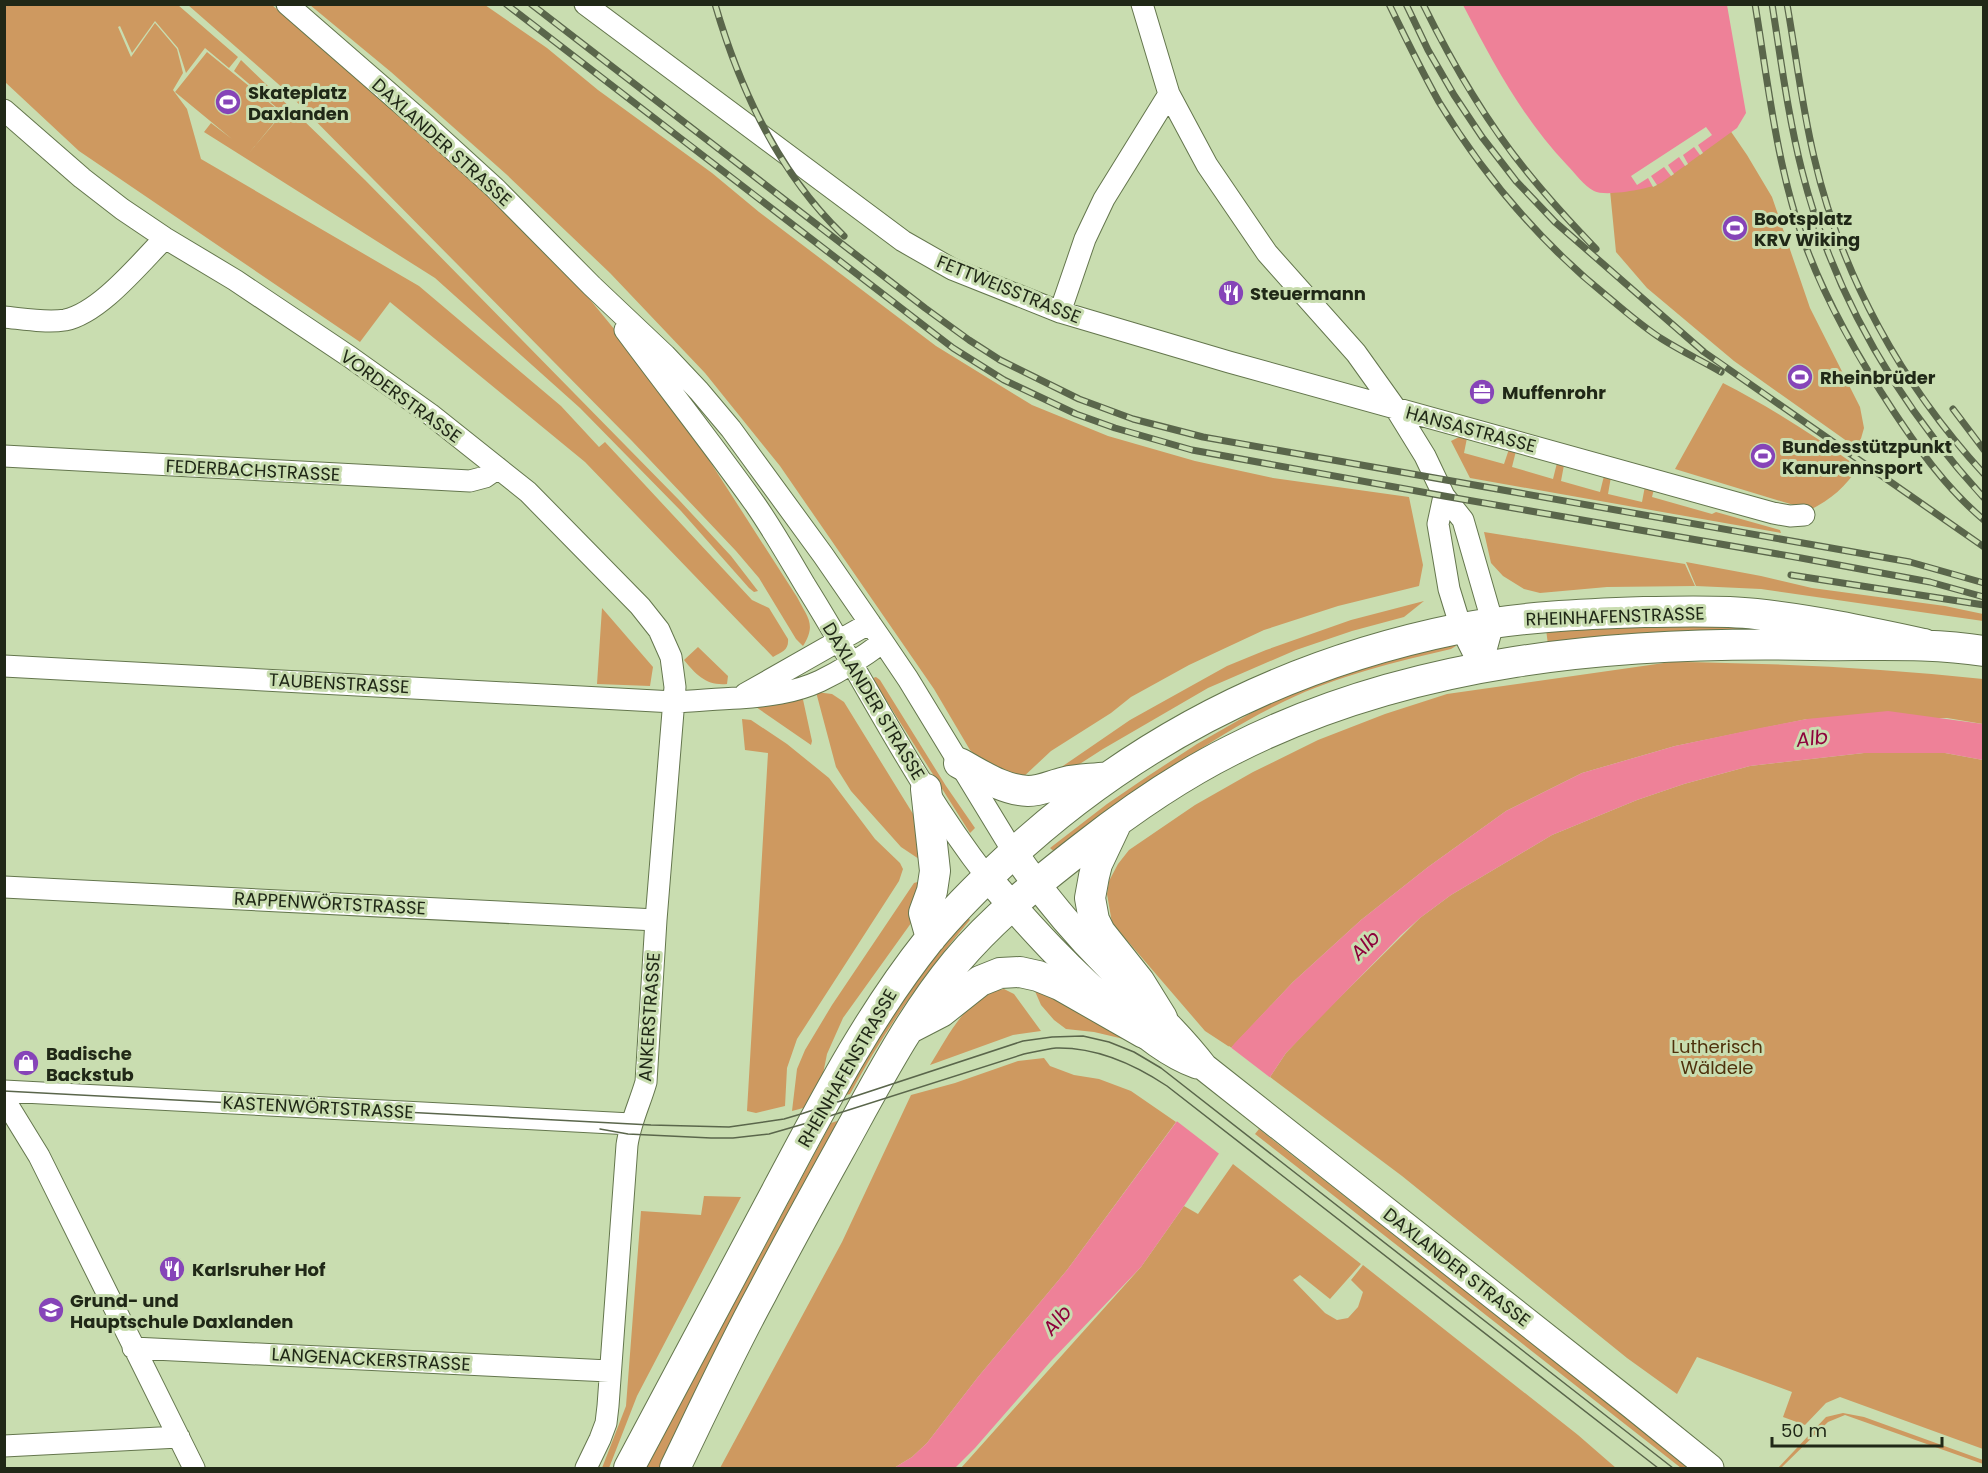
<svg xmlns="http://www.w3.org/2000/svg" width="1988" height="1473" viewBox="0 0 1988 1473" font-family="Poppins,sans-serif">
<style>
.green{fill:#ce9960}
.water{fill:#ee8198}
.pier{fill:#c9ddb0}
.lines{fill:none;stroke-linecap:round;stroke-linejoin:round}
.minor-casing{stroke:#64764d;stroke-width:23}
.tertiary-casing{stroke:#64764d;stroke-width:29}
.secondary-casing{stroke:#64764d;stroke-width:32}
.minor{stroke:#fff;stroke-width:21}
.tertiary{stroke:#fff;stroke-width:27}
.secondary{stroke:#fff;stroke-width:30}
.tram{stroke:#5a664b;stroke-width:1.5}
.rail-casing{stroke:#5a664b;stroke-width:7}
.rail{stroke:#c9ddb0;stroke-width:4.5;stroke-dasharray:14;stroke-linecap:butt}
.labels{text-anchor:middle;dominant-baseline:central;stroke-width:6;stroke-linejoin:round;paint-order:stroke}
.poi-label{font-size:18px;font-weight:bold;fill:#202817;stroke:#c9ddb0;text-anchor:start}
.street-label{font-size:18px;fill:#202817;stroke:#c9ddb0}
.park-label{font-size:18px;fill:#4f310c;stroke:#c9ddb0}
.water-label{font-size:20px;font-style:italic;fill:#8d013b;stroke:#c9ddb0}
</style>
<rect width="100%" height="100%" fill="#c9ddb0"/>
<path class="green" d="M4 5H178L238 57 229 68 205 48 186 73 178 48 155 21 132 53 120 26 118 27 131 57 155 23 177 49 183 73 173 90 187 109 201 159 419 286 561 406 599 447 605 442 752 600 769 608 788 639C789 650 782 652 773 657L585 462 390 302 360 342 79 151 5 82Z
M188 5H272L421 133 496 204 583 291 664 390 797 597C807 617 817 624 803 646L796 639 759 578 736 551 632 441 285 90Z
M310 5H485L547 48 598 90 712 173 759 212 936 346 1032 405 1108 436 1195 461 1273 478 1409 497 1423 565 1419 586 1338 606 1264 630 1189 665 1131 697 1111 713 1051 751 1020 780 991 770 970 750 934 689 780 466 705 373 610 273 506 174 391 72Z
M207 52 282 113 249 153 283 113 234 71 241 60 365 180 679 500 731 556 758 591 754 592 749 588 681 511 580 408 435 278 204 132 211 123 232 139 175 92Z
M1710 101 1747 155 1772 197 1810 308 1860 407 1864 428 1858 449 1734 361 1647 288 1616 252 1608 170Z
M1723 383C1770 407 1815 436 1858 467 1847 486 1830 500 1810 510L1675 469Z
M1461 436 1467 438 1464 453 1504 464 1509 449 1516 451 1512 467 1553 479 1557 463 1564 465 1561 481 1600 492 1604 476 1611 477 1608 494 1642 502 1645 486 1654 489 1652 497 1712 514 1716 512 1780 530 1781 533 1470 478 1451 441Z
M1484 532 1685 564 1695 586 1607 587 1540 593 1524 589 1503 576 1491 563Z
M1686 562 1761 576 1812 588 1945 606 1983 614V621L1761 589 1696 586Z
M1424 601 1404 617 1352 631 1296 650 1208 688 1103 749 1061 776 1044 779 1130 720 1227 666 1266 650 1351 620Z
M602 608 653 667 650 686 597 684Z
M1574 626H1764L1769 631 1548 645 1546 629Z
M1454 643 1456 646 1451 649C1395 662 1337 676 1285 701 1202 741 1130 798 1057 854L1050 848 1107 804 1148 776 1197 744 1272 701 1323 678Z
M698 647 728 676 727 684C707 686 696 675 684 660Z
M1671 662C1776 663 1879 668 1983 679V724L1947 718 1807 719 1675 746 1582 773 1506 811 1428 867 1361 920 1293 982 1231 1048 1205 1031 1112 923 1107 894 1109 881 1118 864 1129 850 1195 805 1253 772 1318 740 1385 714 1447 694Z
M876 677 880 680 946 786 975 828 970 833 874 681 873 678Z
M816 692 832 694 844 702 918 822 919 859 901 847 851 791 836 767Z
M802 695 812 741 811 745 756 707Z
M742 719 751 720 787 744 829 778 875 839 900 863 903 869 899 881 797 1039 787 1068 785 1106 756 1113 747 1111 768 753 745 750Z
M1864 753H1945L1983 760V1449L1840 1397 1826 1403 1805 1425 1783 1417 1792 1392 1697 1357 1677 1394 1627 1358 1402 1176 1270 1077 1286 1053 1316 1021 1420 918 1451 895 1552 835 1637 800 1684 784 1750 766Z
M921 881 914 919 843 1018 827 1054 822 1079 807 1107 792 1111 797 1069 805 1050 832 1005 914 883Z
M966 915 970 920C924 974 884 1031 850 1094L841 1096 885 1020Z
M1004 989 1014 994 1041 1031 1013 1035 930 1065C948 1037 967 994 1004 989Z
M1034 989H1049L1128 1040 1094 1032 1066 1029 1054 1020 1041 1005Z
M1044 1058 1050 1066 1074 1075 1099 1079 1131 1091 1176 1122 1067 1270 978 1377 927 1443 912 1457 894 1468H720L842 1242 911 1095 955 1083 1018 1061Z
M840 1120 665 1468H646L831 1123Z
M1259 1129 1600 1397 1688 1468H1681L1255 1134Z
M1233 1164 1361 1264 1330 1299 1300 1275 1293 1280 1325 1313 1337 1320 1348 1318 1358 1307 1363 1292 1351 1280 1363 1265 1578 1435 1616 1468H961L1141 1267 1184 1206 1198 1214Z
M704 1196 741 1197 637 1396 609 1468H602L626 1406 641 1211 701 1215Z
M1843 1413 1864 1417 1983 1460V1464L1845 1415 1828 1422 1781 1468H1778L1826 1417Z"/>
<path class="water" d="M1463 5H1727L1746 113 1737 128 1661 183C1649 189 1606 197 1594 191 1584 186 1575 173 1567 165 1523 119 1492 61 1463 5Z
M1888 711 1983 724V760L1945 753H1864L1750 766 1684 784 1637 800 1552 835 1451 895 1420 918 1401 935 1286 1053 1184 1206 1141 1267 1051 1361 975 1448 955 1468H894L912 1457 927 1443 978 1377 1067 1270 1234 1044 1293 982 1361 920 1428 867 1506 811 1582 773 1675 746 1760 728 1807 719Z"/>
<path class="pier" d="M1706 127 1712 135 1698 145 1703 153 1700 155 1694 147 1683 155 1688 164 1685 166 1679 157 1668 165 1674 174 1671 176 1664 167 1651 176 1657 185 1653 187 1648 178 1637 185 1631 176Z
M1229 1046 1272 1079 1222 1156 1174 1119Z"/>
<g class="lines">
<g class="minor-casing">
<path id="minor" d="M287 4 427 126 495 188 592 286 665 355 699 391 731 429 823 555 883 642 908 679 1014 853
M585 4 903 241 952 269 1060 312 1229 362 1773 513 1790 516 1804 515
M1142 4 1169 94 1207 165 1267 253 1356 353 1396 409 1425 456 1444 496 1438 524 1449 589 1461 628 1481 668
M4 110 82 178 122 209 165 238 235 280 350 357 430 414 528 492 640 606 659 630 671 657 675 687 656 920 646 1082C640 1103 630 1123 627 1145L608 1406 606 1423 600 1439 586 1468
M1060 312 1085 239 1104 199 1169 94
M4 317C24 319 46 323 65 320 100 313 140 263 165 238
M625 330C668 388 713 445 755 504 773 530 789 558 805 585 866 682 916 786 987 877
M4 456 470 481 485 477 498 468
M1444 496 1463 520 1493 624 1481 668
M4 666 674 702C695 701 717 699 739 698 767 696 794 693 820 681 843 670 863 657 883 642
M745 694 870 623
M4 887 656 920
M4 1091 631 1124
M4 1099 39 1156 194 1468
M133 1348 609 1371
M4 1446 179 1437"/>
</g>
<g class="tertiary-casing">
<path id="tertiary" d="M1014 853C1041 892 1071 929 1105 963 1139 998 1175 1029 1204 1067L1632 1405 1710 1468
M987 877C1031 928 1070 971 1122 1015 1145 1035 1168 1054 1197 1065"/>
</g>
<g class="secondary-casing">
<path id="secondary" d="M959 763C980 774 1002 790 1028 791 1041 791 1052 785 1065 782 1078 779 1093 779 1107 777
M926 789 935 871 932 891 924 913 931 938
M1115 826 1097 864 1094 876 1090 898 1094 920 1100 932 1139 981 1162 1018
M912 1027 941 1012 980 981 1000 973 1020 972 1038 976 1060 985 1144 1033
M629 1468C677 1377 726 1287 774 1196 821 1108 866 1019 929 940 952 912 979 885 1006 860 1134 741 1285 664 1457 629 1519 617 1582 614 1644 612 1681 612 1719 610 1756 614 1813 620 1868 632 1924 644
M675 1468C703 1410 731 1350 762 1293 787 1245 813 1198 839 1151 875 1086 909 1019 956 962 993 918 1037 883 1082 848 1129 811 1178 777 1232 750 1410 659 1616 641 1813 645 1870 646 1927 642 1984 651"/>
</g>
<use href="#minor" class="minor"/>
<use href="#tertiary" class="tertiary"/>
<use href="#secondary" class="secondary"/>
<path class="tram" d="M4 1091 651 1125 729 1127 784 1119 801 1114 1023 1041 1052 1037 1083 1036 1109 1042 1134 1052 1161 1068 1673 1468
M600 1129 628 1134 711 1138H733L769 1134 814 1121 1024 1054C1034 1052 1046 1049 1056 1048 1097 1047 1134 1064 1167 1086L1658 1468"/>
<g class="rail-casing">
<path id="rail" d="M506 4 953 348 1004 380 1076 414 1115 428 1192 450 1444 496 1801 558 1930 582 1984 597
M531 4 925 308 969 340 1000 360 1079 399 1133 419 1203 437 1910 562 1984 583
M715 4C740 90 779 174 844 236
M1389 4C1405 37 1421 70 1439 102 1484 176 1541 243 1608 297 1625 311 1643 327 1662 339 1681 351 1702 361 1721 372
M1406 4 1428 50 1454 95 1482 137 1516 181 1555 222 1704 352 1984 547
M1423 4C1452 63 1486 122 1528 173 1549 199 1572 224 1596 249
M1755 4C1768 83 1777 169 1805 244 1827 304 1859 359 1894 412 1920 451 1947 489 1984 520
M1772 4C1781 60 1788 116 1802 171 1833 294 1898 404 1984 498
M1787 4C1796 55 1802 107 1814 157 1841 275 1902 385 1984 474
M1953 409 1984 450
M1791 575 1984 605"/>
</g>
<use href="#rail" class="rail"/>
</g>
<defs>
<g id="stadium-disc" transform="scale(1.35)"><circle r="9.5" fill="#8644b8" stroke="#c9ddb0"/><path d="M0-5a6.5 5 0 1 0 0 10a6.5 5 0 1 0 0-10ZM-3.5-1.8h7v3.6h-7Z" fill="#fff"/></g>
<g id="restaurant-disc" transform="scale(1.35)"><circle r="9.5" fill="#8644b8" stroke="#c9ddb0"/><path d="M-5-6h1v4h1v-4h1v4h1v-4h1v5L-1.5 .5V6h-2V.5L-5-1ZM5-6V6H3V1.5H1.5Q1.5-4 5-6Z" fill="#fff"/></g>
<g id="office-disc" transform="scale(1.35)"><circle r="9.5" fill="#8644b8" stroke="#c9ddb0"/><path d="M-6-3h4V-5.5h4V-3h4V5H-6ZM-1-4.5V-3h2v-1.5ZM-6 0V1H6V0Z" fill="#fff"/></g>
<g id="shop-disc" transform="scale(1.35)"><circle r="9.5" fill="#8644b8" stroke="#c9ddb0"/><path d="M-5-2.5h2.3a2.7 3.5 0 0 1 5.4 0H5L5.5 6h-11ZM-1.5-2.5h3a1.5 2.3 0 0 0-3 0Z" fill="#fff"/></g>
<g id="school-disc" transform="scale(1.35)"><circle r="9.5" fill="#8644b8" stroke="#c9ddb0"/><path d="M0-5L7-2L0 1L-7-2ZM-4 1L0 2.5L4 1V4Q0 6-4 4Z" fill="#fff"/></g>
</defs>
<g fill-rule="evenodd">
<use href="#stadium-disc" x="228" y="102"/>
<use href="#stadium-disc" x="1735" y="228"/>
<use href="#restaurant-disc" x="1231" y="293"/>
<use href="#stadium-disc" x="1800" y="377"/>
<use href="#office-disc" x="1482" y="392"/>
<use href="#stadium-disc" x="1763" y="456"/>
<use href="#shop-disc" x="26" y="1063"/>
<use href="#restaurant-disc" x="172" y="1269"/>
<use href="#school-disc" x="51" y="1310"/>
</g>
<g class="labels">
<g class="poi-label">
<text x="248" y="92">Skateplatz<tspan x="248" dy="21">Daxlanden</tspan></text>
<text x="1754" y="218">Bootsplatz<tspan x="1754" dy="21">KRV Wiking</tspan></text>
<text x="1250" y="293">Steuermann</text>
<text x="1820" y="377">Rheinbrüder</text>
<text x="1502" y="392">Muffenrohr</text>
<text x="1782" y="446">Bundesstützpunkt<tspan x="1782" dy="21">Kanurennsport</tspan></text>
<text x="46" y="1053">Badische<tspan x="46" dy="21">Backstub</tspan></text>
<text x="192" y="1269">Karlsruher Hof</text>
<text x="70" y="1300">Grund- und<tspan x="70" dy="21">Hauptschule Daxlanden</tspan></text>
</g>
<g class="street-label">
<text transform="translate(442 142) rotate(42)">DAXLANDER STRASSE</text>
<text transform="translate(1009 289) rotate(22)">FETTWEISSTRASSE</text>
<text transform="translate(401 396) rotate(36)">VORDERSTRASSE</text>
<text transform="translate(1471 429) rotate(15)">HANSASTRASSE</text>
<text transform="translate(253 470) rotate(3)">FEDERBACHSTRASSE</text>
<text transform="translate(1615 616) rotate(-2)">RHEINHAFENSTRASSE</text>
<text transform="translate(339 683) rotate(3)">TAUBENSTRASSE</text>
<text transform="translate(874 701) rotate(59)">DAXLANDER STRASSE</text>
<text transform="translate(330 903) rotate(3)">RAPPENWÖRTSTRASSE</text>
<text transform="translate(649 1017) rotate(-86)">ANKERSTRASSE</text>
<text transform="translate(847 1068) rotate(-60)">RHEINHAFENSTRASSE</text>
<text transform="translate(318 1107) rotate(3)">KASTENWÖRTSTRASSE</text>
<text transform="translate(1457 1267) rotate(38)">DAXLANDER STRASSE</text>
<text transform="translate(371 1359) rotate(3)">LANGENACKERSTRASSE</text>
</g>
<g class="park-label">
<text x="1717" y="1046">Lutherisch<tspan x="1717" dy="21">Wäldele</tspan></text>
</g>
<g class="water-label">
<text transform="translate(1812 738) rotate(-7)">Alb</text>
<text transform="translate(1365 945) rotate(-45)">Alb</text>
<text transform="translate(1057 1320) rotate(-50)">Alb</text>
</g>
</g>
<rect width="1988" height="1473" fill="none" stroke="#202817" stroke-width="12"/>
<path d="M1772 1437v9h170v-9" fill="none" stroke="#202817" stroke-width="3"/>
<text x="1781" y="1437" font-size="18" fill="#202817" stroke="#c9ddb0" stroke-width="4.5" paint-order="stroke">50 m</text>
</svg>
